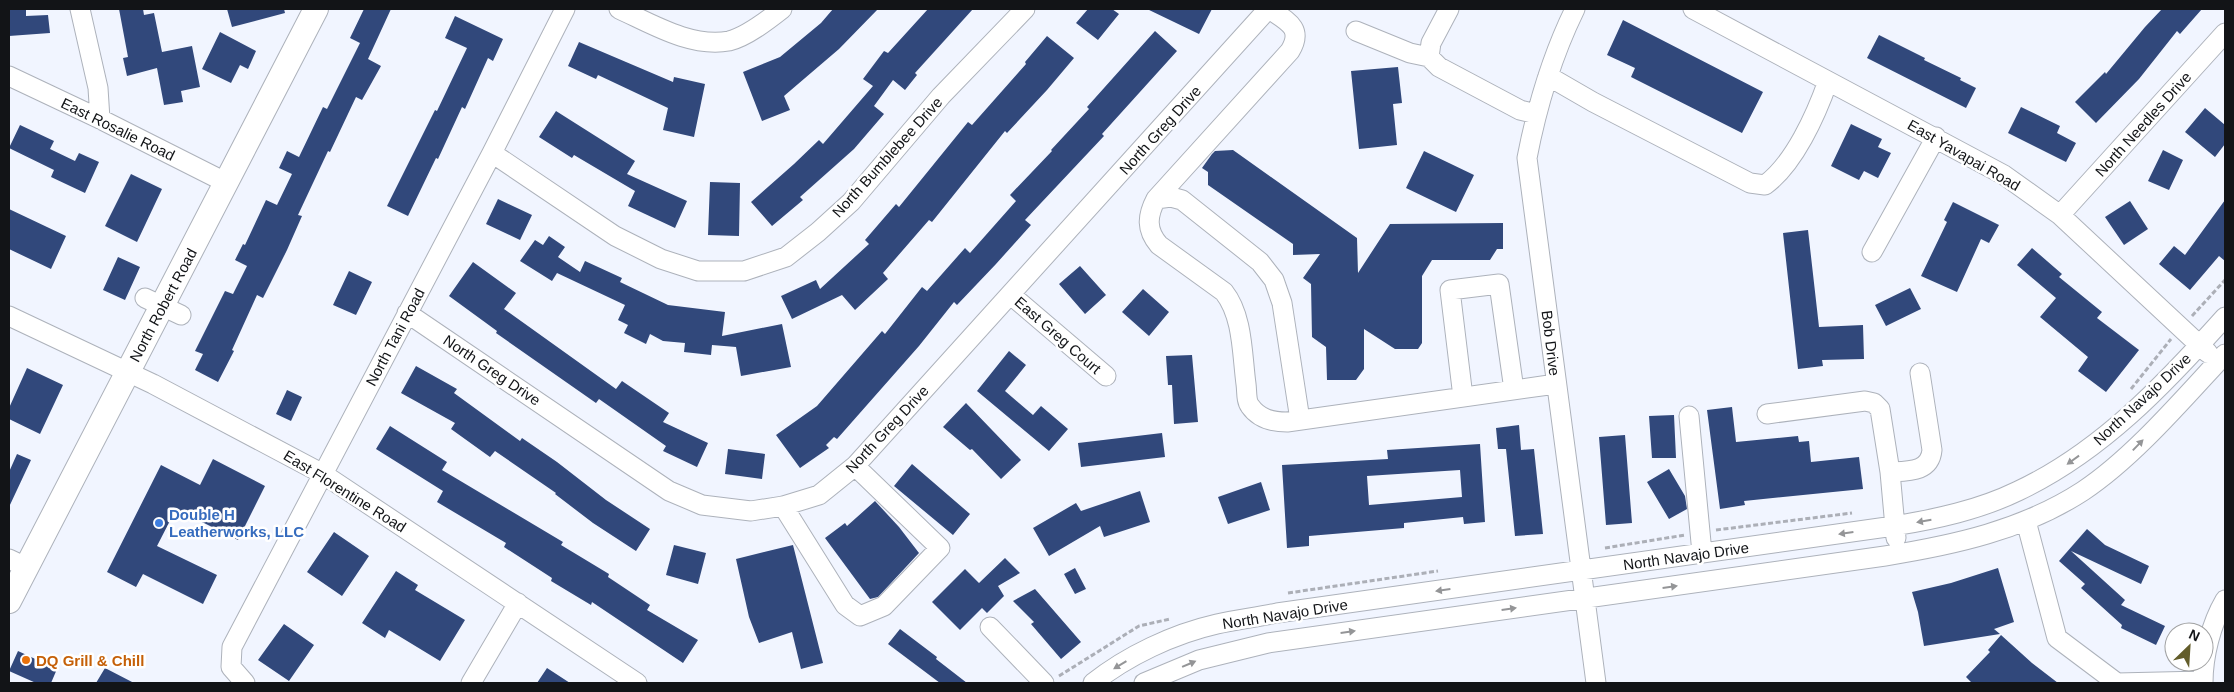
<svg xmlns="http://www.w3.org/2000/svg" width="2234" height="692" viewBox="0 0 2234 692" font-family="Arial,sans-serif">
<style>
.building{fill:#31487b;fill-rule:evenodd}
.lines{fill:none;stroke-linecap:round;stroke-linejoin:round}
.minor-casing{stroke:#adb2bb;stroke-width:21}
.major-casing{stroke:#adb2bb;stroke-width:26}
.path{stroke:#acafb7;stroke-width:3;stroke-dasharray:5 2.5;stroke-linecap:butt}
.minor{stroke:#fff;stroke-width:19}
.major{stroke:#fff;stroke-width:24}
.oneway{fill:#949597}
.shop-dot{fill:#3f7fe0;stroke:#fff;stroke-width:2}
.food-dot{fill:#e8710a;stroke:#fff;stroke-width:2}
.labels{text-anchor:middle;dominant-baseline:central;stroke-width:5;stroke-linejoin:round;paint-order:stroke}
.street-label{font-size:15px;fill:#121417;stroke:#fff}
.shop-label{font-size:15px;font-weight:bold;fill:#366cbe;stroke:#fff;text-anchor:start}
.food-label{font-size:15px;font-weight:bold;fill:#c56008;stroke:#fff;text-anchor:start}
</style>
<rect width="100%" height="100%" fill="#f1f5ff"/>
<path class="building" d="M9 9H26V16L48 15 50 33 9 36Z
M119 9H143L144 15 154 13 162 52 192 46 200 87 181 91 183 102 164 105 157 68 127 76 123 58 128 57Z
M227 9H284L285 13 232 27Z
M364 9H391L368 59 381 66 362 100 356 97 330 152 328 151 298 215 302 216 287 250 263 298 257 295 232 350 234 351 218 382 195 370 203 354 195 351 225 291 233 294 247 266 235 260 243 244 245 245 266 200 277 205 292 174 279 168 287 151 299 157 323 107 327 109 360 43 350 38Z
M833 9H878L839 49 784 96 790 110 762 121 743 72 780 57 821 23Z
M928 9H973L915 73 917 75 905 90 893 80 874 106 884 114 854 149 800 197 803 200 772 226 751 202 794 164 819 140 823 144 873 86 863 79 884 51 888 53Z
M1088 9H1112L1119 14 1098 40 1076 23Z
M1147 9H1212L1199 34Z
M2162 9H2202L2180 34 2177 31 2139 79 2096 123 2075 102 2105 72 2106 74 2145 27Z
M455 16 503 39 493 61 488 58 465 109 462 107 438 159 436 158 408 216 387 206 435 110 437 111 467 48 445 38Z
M1623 20 1763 92 1742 133 1631 77 1635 68 1607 55Z
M1155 31 1177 51 1102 134 1104 136 1025 220 1031 225 996 264 957 305 954 302 919 346 837 439 834 437 826 445 829 448 800 468 776 435 817 406 882 331 885 334 922 287 927 291 965 248 970 253 1016 201 1010 195 1052 151 1051 150 1089 109 1087 107Z
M220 32 256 51 248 69 240 65 231 83 202 69Z
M1879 35 1925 58 1924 60 1961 78 1960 80 1976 88 1966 108 1867 58Z
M1047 36 1074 58 1047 90 1007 133 1005 131 932 222 929 220 883 273 888 279 855 310 842 295 792 319 781 296 816 280 820 289 869 244 865 240 896 204 899 207 968 122 972 125 1026 64 1025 62Z
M579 42 673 82 674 77 705 84 694 137 663 130 668 108 598 75 596 79 568 66Z
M1398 67 1402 103 1393 104 1397 145 1359 149 1351 71Z
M2021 107 2060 126 2057 133 2076 143 2066 162 2008 133Z
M2205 108 2225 125V144L2215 157 2185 132Z
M556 111 635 161 627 174 687 201 675 228 628 206 635 191 574 155 572 158 539 137Z
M1851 124 1882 139 1878 147 1891 153 1878 178 1864 171 1859 180 1831 166Z
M20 125 54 141 50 149 75 161 79 153 99 162 85 193 51 177 54 170 9 148Z
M1233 150 1357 238 1358 273 1390 224 1503 223V249H1497L1490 260H1432L1422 276V343L1418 349H1395L1364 329V369L1356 380H1327L1326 347 1312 337 1311 284 1303 278 1320 254 1293 255V244L1208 185V172L1202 168 1212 154 1215 151Z
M2163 150 2183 160 2169 190 2148 181Z
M1424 151 1474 175 1456 212 1406 188Z
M131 174 162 189 137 242 105 226Z
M710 182 740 183 739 236 708 235Z
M498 199 532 215 520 240 486 224Z
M2225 200V261L2219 256 2190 290 2159 264 2174 246 2185 255Z
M2130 201 2148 229 2124 245 2105 217Z
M1953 202 1999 225 1989 243 1981 239 1957 292 1921 276 1947 222 1944 220Z
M9 209 66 236 51 269 9 249Z
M1808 230 1819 327 1863 325 1864 359 1822 360 1823 366 1798 369 1783 233Z
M549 236 565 247 558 257 580 272 585 261 622 278 620 282 668 305 725 312 722 336 782 324 791 367 741 376 736 347 712 345 711 355 684 352 685 343 663 341 650 334 646 344 624 333 628 325 618 320 625 305 557 273 552 281 520 261 535 240 543 245Z
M2032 248 2062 274 2059 277 2102 312 2097 318 2139 350 2106 392 2078 371 2088 357 2040 317 2056 298 2017 265Z
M118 257 140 267 125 300 103 290Z
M473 262 516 293 504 309 616 389 622 381 669 413 663 422 708 443 697 467 663 451 666 446 599 399 596 403 496 333 497 331 449 296Z
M1080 266 1106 295 1085 314 1059 284Z
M349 271 372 282 356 315 333 305Z
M1910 288 1921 309 1886 326 1875 305Z
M1143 289 1169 312 1149 336 1122 312Z
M1009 351 1026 365 1005 391 1033 415 1041 406 1068 429 1049 451 977 391Z
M1192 355 1198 422 1174 424 1172 385H1168L1166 356Z
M416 366 457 389 454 393 520 441 522 438 557 462 606 500 650 529 636 551 593 523 555 494 556 493 495 451 490 457 451 429 455 423 401 393Z
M27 368 63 385 40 434 9 419V408Z
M287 390 302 397 291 421 276 414Z
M966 403 1021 460 1001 479 972 449 970 450 943 427Z
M1732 407 1736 442 1798 436 1799 442 1809 441 1811 462 1859 457 1863 489 1744 501 1745 505 1720 509 1707 410Z
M1674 415 1676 458H1652L1649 416Z
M1519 425 1521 450 1534 449 1543 534 1515 536 1506 449H1498L1496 428Z
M390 426 447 462 442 470 563 542 561 545 609 574 608 577 650 605 647 610 698 640 683 663 592 602 591 605 551 581 552 578 504 547 506 543 437 502 443 491 376 449Z
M1162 433 1165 457 1081 467 1078 443Z
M1625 435 1632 523 1606 525 1599 437Z
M1480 444 1485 522 1464 524 1463 517 1404 523V528L1309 536V546L1287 548 1282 465 1388 459 1387 450ZM1460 470 1462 497 1369 505 1367 476Z
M728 449 765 454 762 479 725 474Z
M17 454 31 460 9 507V472Z
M213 459 265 486 238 540 176 509 157 546 217 575 203 604 143 574 136 587 107 572 161 465 200 485Z
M912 464 970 514 953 535 894 486Z
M1669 469 1685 496 1687 509 1669 519 1647 482Z
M1261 482 1270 510 1228 524 1218 497Z
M1140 491 1150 522 1104 537 1100 526 1049 556 1033 528 1076 503 1081 511Z
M875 501 899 527 919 553 878 597 870 599 825 538 845 523 847 526Z
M2087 529 2105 545 2149 566 2141 584 2071 551 2125 600 2121 605 2165 626 2156 645 2121 628 2122 625 2081 588 2085 584 2059 561Z
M334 532 369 556 342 596 307 572Z
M674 545 706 553 698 584 666 575Z
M793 545 823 663 801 669 792 632 759 643 749 617 736 559Z
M1005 558 1020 573 998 586 1004 596 987 613 982 608 960 630 932 602 965 569 979 583Z
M1075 568 1086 589 1075 594 1064 574Z
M1998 568 2014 622 1994 629 2000 634 1924 646 1918 612 1912 592 1951 583Z
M396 571 418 585 415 590 465 620 440 661 389 630 385 638 362 623Z
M1035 589 1081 642 1061 659 1031 624 1034 622 1013 601Z
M284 624 314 645 289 681 258 660Z
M900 629 937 657 936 659 967 683H940L888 644Z
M2001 635 2032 663 2058 683H1972L1966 677 1990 652 1988 650Z
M18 651 57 669 51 683H36L9 671Z
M105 668 134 683H96Z
M547 668 570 683H537Z"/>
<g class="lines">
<g class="minor-casing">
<path id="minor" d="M80 9 98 88 100 119
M619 9C652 24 691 48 729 41 746 37 768 20 782 9
M1269 9C1287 21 1304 28 1290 51L1156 199C1147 216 1146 230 1159 245L1224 292C1243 316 1242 354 1246 384 1247 391 1246 401 1250 406 1259 419 1272 422 1287 422L1556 384
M1449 9 1431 43 1429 57 1439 67 1520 110 1536 114
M1575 9C1552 56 1537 106 1527 158L1596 683
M1693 9 2004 175 2060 215 2208 353
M1356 31 1410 53 1429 57
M9 76 100 119 227 183
M1548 76 1593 102 1750 183 1765 185C1794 164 1816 115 1828 81
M492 153 615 236 661 259 698 271H744L786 257 818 232 851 202 941 96 1025 9
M1156 199 1171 197 1182 200 1260 262 1274 280 1282 303 1300 420
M2060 215 2225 33
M1872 252 1936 137
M1011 295 1106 376
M145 298 181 315
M407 313 669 491 702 505 751 511 783 506 819 495 855 466 1268 9
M9 316 153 384 323 474 637 683
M1463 397 1450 290 1499 284 1514 390
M1767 414 1865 401 1874 403 1880 409 1890 472 1896 538
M1689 416 1702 553
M1890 472C1909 471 1930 472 1932 450L1920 373
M783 506 845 605 860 616 884 606 940 548 855 466
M2026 521 2057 638 2117 683 2203 681
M9 559 28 568
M990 627 1044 683
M245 683 231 667 232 647 492 153 565 9
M471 683 518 603
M1093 683C1127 656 1173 634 1217 624 1236 620 1257 617 1277 613L1894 526C1936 519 1979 510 2018 491 2101 452 2165 384 2225 317
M1144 683 1199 660 1268 643 1885 556C1954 545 2023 530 2083 491 2133 458 2184 398 2225 354
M2203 683C2203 656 2211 624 2225 600"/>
</g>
<g class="major-casing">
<path id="major" d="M9 601 316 9"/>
</g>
<path class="path" d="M2192 316 2225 280
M2131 389 2171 339
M1716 530 1852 513
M1605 548 1685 535
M1288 593 1438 571
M1059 676 1139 626 1170 619"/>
<use href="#minor" class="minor"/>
<use href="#major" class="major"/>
</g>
<defs><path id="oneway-solid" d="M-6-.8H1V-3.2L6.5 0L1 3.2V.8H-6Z" transform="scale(1.25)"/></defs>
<g class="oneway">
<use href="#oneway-solid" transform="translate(2138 445) rotate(-46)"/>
<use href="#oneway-solid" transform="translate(2073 460) rotate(144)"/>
<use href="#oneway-solid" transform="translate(1924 521) rotate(170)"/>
<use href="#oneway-solid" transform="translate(1846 533) rotate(172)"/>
<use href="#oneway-solid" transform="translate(1670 587) rotate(-8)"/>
<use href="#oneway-solid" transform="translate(1443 590) rotate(172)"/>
<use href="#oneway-solid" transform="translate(1509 609) rotate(-8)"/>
<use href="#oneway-solid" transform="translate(1348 632) rotate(-8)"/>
<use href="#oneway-solid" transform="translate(1189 664) rotate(-23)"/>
<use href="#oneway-solid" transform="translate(1120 665) rotate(149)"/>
</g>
<circle class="shop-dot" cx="159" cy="523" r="5"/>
<circle class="food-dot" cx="26" cy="660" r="5"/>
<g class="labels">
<g class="street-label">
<text transform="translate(2143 124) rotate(-48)">North Needles Drive</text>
<text transform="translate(118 129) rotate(26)">East Rosalie Road</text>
<text transform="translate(1160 130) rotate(-48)">North Greg Drive</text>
<text transform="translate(1964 155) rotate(30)">East Yavapai Road</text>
<text transform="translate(887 157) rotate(-48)">North Bumblebee Drive</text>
<text transform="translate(163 305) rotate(-62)">North Robert Road</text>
<text transform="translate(1058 335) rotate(41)">East Greg Court</text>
<text transform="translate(395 337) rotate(-62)">North Tani Road</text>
<text transform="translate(1551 343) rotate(83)">Bob Drive</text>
<text transform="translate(492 370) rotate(34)">North Greg Drive</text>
<text transform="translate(2142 399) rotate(-43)">North Navajo Drive</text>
<text transform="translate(887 429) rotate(-47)">North Greg Drive</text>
<text transform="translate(345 491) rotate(32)">East Florentine Road</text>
<text transform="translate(1686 556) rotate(-8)">North Navajo Drive</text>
<text transform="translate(1285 614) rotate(-9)">North Navajo Drive</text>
</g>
<g class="shop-label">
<text x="169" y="514">Double H<tspan x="169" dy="17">Leatherworks, LLC</tspan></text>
</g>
<g class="food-label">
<text x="36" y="660">DQ Grill &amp; Chill</text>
</g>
</g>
<rect width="2234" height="692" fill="none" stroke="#121417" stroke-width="20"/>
<g transform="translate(2189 647) rotate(25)"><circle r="24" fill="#ffffff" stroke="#a0a1a2"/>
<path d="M0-4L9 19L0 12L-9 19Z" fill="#635d2a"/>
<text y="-8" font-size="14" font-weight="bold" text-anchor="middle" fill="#121417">N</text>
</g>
</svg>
